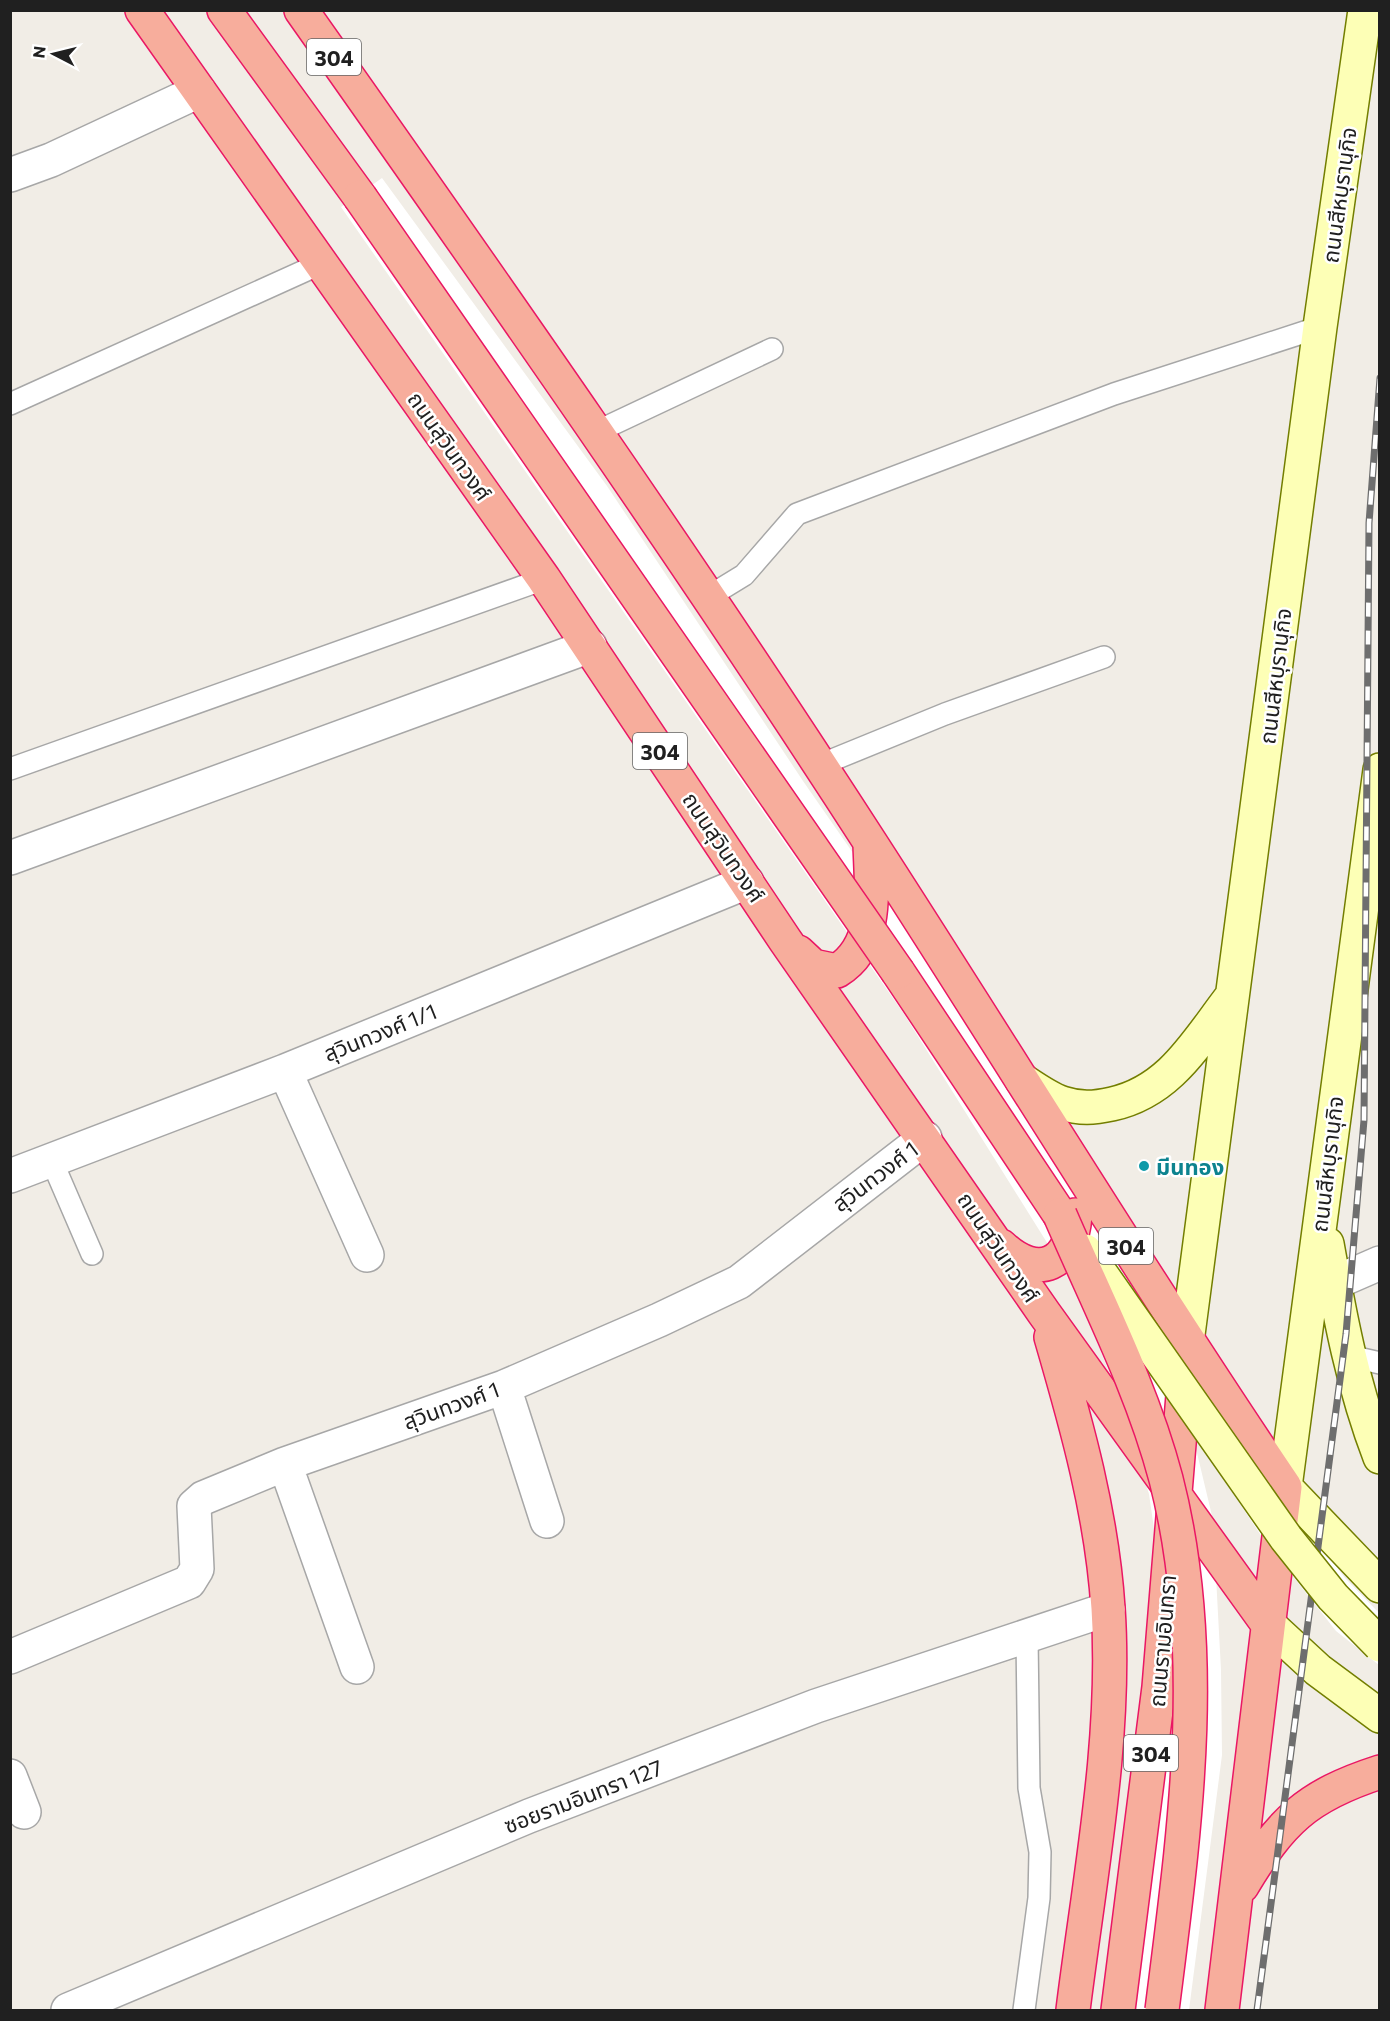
<svg xmlns="http://www.w3.org/2000/svg" width="1390" height="2021" viewBox="0 0 1390 2021" font-family="Commissioner,'Noto Sans Thai',sans-serif">
<style>
.pier{fill:#fff}
.lines{fill:none;stroke-linecap:round;stroke-linejoin:round}
.service-casing{stroke:#a7a7a7;stroke-width:24}
.minor-casing{stroke:#a7a7a7;stroke-width:36}
.secondary-casing{stroke:#737e00;stroke-width:36}
.trunk-casing{stroke:#ea1764;stroke-width:36}
.service{stroke:#fff;stroke-width:21}
.minor{stroke:#fff;stroke-width:33}
.secondary{stroke:#fdffb6;stroke-width:33}
.trunk{stroke:#f7ad9c;stroke-width:33}
.rail-casing{stroke:#6e6e6e;stroke-width:7}
.rail{stroke:#fff;stroke-width:4.5;stroke-dasharray:14;stroke-linecap:butt}
.secondary-bridge-casing{stroke:#737e00;stroke-width:36;stroke-linecap:butt}
.trunk-bridge-casing{stroke:#ea1764;stroke-width:36;stroke-linecap:butt}
.secondary-bridge{stroke:#fdffb6;stroke-width:33}
.trunk-bridge{stroke:#f7ad9c;stroke-width:33}
.culture-dot{fill:#0f9aa8;stroke:#fff;stroke-width:2}
.labels{text-anchor:middle;dominant-baseline:central;stroke-width:5;stroke-linejoin:round;paint-order:stroke}
.shield{fill:#fff;stroke:#636363;stroke-width:1.5}
.shield-label{font-size:21px;font-weight:bold;fill:#202020}
.street-label{font-size:22px;fill:#202020;stroke:#fff}
.culture-label{font-size:22px;font-weight:bold;fill:#0d838f;stroke:#fff;text-anchor:start}
</style>
<rect width="100%" height="100%" fill="#f1ede6"/>
<path class="pier" d="M382 178 607 486 803 781 1017 1089 1294 1512 1345 1578 1379 1613V1665L1336 1631 1262 1537 1192 1432 1213 1520 1221 1670 1222 1755 1189 2010H1136L1165 1778 1171 1647 1149 1494 1109 1372 1076 1289 904 1014 341 207Z"/>
<g class="lines">
<g class="service-casing">
<path id="service" d="M10 404 322 263
M596 432 772 349
M708 597 744 575 797 514 1114 394 1320 327
M820 765 945 714 1104 657
M10 769 544 579
M51 1159 92 1254
M1349 1356 1380 1363
M1024 2010 1039 1898 1040 1852 1029 1788 1027 1637"/>
</g>
<g class="minor-casing">
<path id="minor" d="M10 175 51 160 199 91
M10 858 590 646
M285 1071 367 1255
M10 1176 285 1071 747 882
M1334 1283 1380 1263
M504 1387 547 1521
M285 1464 357 1667
M10 1657 189 1582 197 1569 194 1506 203 1498 285 1464 504 1387 659 1320 739 1282 925 1138
M10 1776 24 1812
M68 2010 529 1816 816 1706 1108 1609"/>
</g>
<g class="secondary-casing">
<path id="secondary" d="M1380 770 1285 1487 1380 1586
M1022 1080C1034 1088 1048 1098 1062 1103 1080 1109 1094 1108 1112 1104 1171 1091 1197 1041 1232 996
M1327 1244C1340 1317 1353 1387 1380 1457
M1187 1342 1320 327 1365 10
M1267 1623 1318 1670 1380 1716"/>
</g>
<g class="trunk-casing">
<path id="trunk" d="M142 10 544 579 785 940 1044 1313 1267 1623
M224 10 360 197
M301 10C495 285 688 560 870 842 1009 1057 1142 1275 1285 1487L1222 2010
M798 952 813 966 837 971C880 945 871 887 870 843
M898 972 1060 1215
M1001 1246C1038 1281 1072 1265 1075 1215
M1051 1337C1077 1426 1102 1515 1108 1608 1117 1738 1089 1881 1073 2010
M1242 1886C1281 1821 1306 1796 1380 1772
M1118 2010 1159 1687 1185 1371"/>
</g>
<use href="#service" class="service"/>
<use href="#minor" class="minor"/>
<use href="#secondary" class="secondary"/>
<use href="#trunk" class="trunk"/>
<g class="rail-casing">
<path id="rail" d="M1257 2010 1346 1334 1364 1120 1369 523 1380 378"/>
</g>
<use href="#rail" class="rail"/>
<g class="secondary-bridge-casing">
<path id="secondary-bridge" d="M1085 1251 1286 1538 1333 1597 1380 1645"/>
</g>
<g class="trunk-bridge-casing">
<path id="trunk-bridge" d="M360 197 898 972
M1060 1215C1097 1301 1142 1388 1166 1479 1211 1654 1184 1835 1162 2010"/>
</g>
<use href="#secondary-bridge" class="secondary-bridge"/>
<use href="#trunk-bridge" class="trunk-bridge"/>
</g>
<circle class="culture-dot" cx="1144" cy="1166" r="6"/>
<g class="labels">
<g class="shield">
<rect x="307" y="39" width="54" height="36" rx="4.5"/>
<rect x="633" y="733" width="54" height="36" rx="4.5"/>
<rect x="1099" y="1228" width="54" height="36" rx="4.5"/>
<rect x="1124" y="1735" width="54" height="36" rx="4.5"/>
</g>
<g class="shield-label">
<text x="334" y="57">304</text>
<text x="660" y="751">304</text>
<text x="1126" y="1246">304</text>
<text x="1151" y="1753">304</text>
</g>
<g class="street-label">
<text transform="translate(1339 195) rotate(-82)">ถนนสีหบุรานุกิจ</text>
<text transform="translate(450 446) rotate(55)">ถนนสุวินทวงศ์</text>
<text transform="translate(1275 676) rotate(-83)">ถนนสีหบุรานุกิจ</text>
<text transform="translate(724 847) rotate(56)">ถนนสุวินทวงศ์</text>
<text transform="translate(380 1032) rotate(-22)">สุวินทวงศ์ 1/1</text>
<text transform="translate(1327 1164) rotate(-83)">ถนนสีหบุรานุกิจ</text>
<text transform="translate(875 1176) rotate(-37)">สุวินทวงศ์ 1</text>
<text transform="translate(999 1247) rotate(56)">ถนนสุวินทวงศ์</text>
<text transform="translate(451 1405) rotate(-20)">สุวินทวงศ์ 1</text>
<text transform="translate(1162 1641) rotate(-85)">ถนนรามอินทรา</text>
<text transform="translate(583 1796) rotate(-21)">ซอยรามอินทรา 127</text>
</g>
<g class="culture-label">
<text x="1156" y="1166">มีนทอง</text>
</g>
</g>
<rect width="1390" height="2021" fill="none" stroke="#202020" stroke-width="24"/>
<g transform="translate(54 54) rotate(277)" stroke="#ffffff" stroke-width="4.5" paint-order="stroke">
<path d="M0-4.5L10 22L0 15L-10 22Z" fill="#202020"/>
<text y="-9" font-size="16" font-weight="bold" text-anchor="middle" fill="#202020">N</text>
</g>
</svg>
